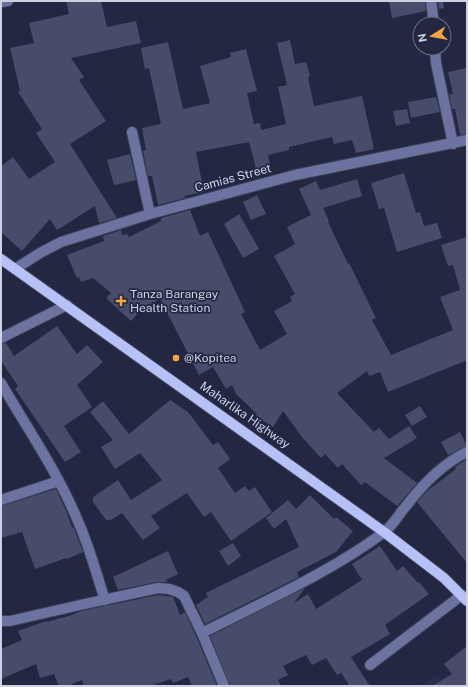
<svg xmlns="http://www.w3.org/2000/svg" width="468" height="687" viewBox="0 0 468 687" font-family="'Public Sans',sans-serif">
<style>
.built{fill:#282c4e}
.building{fill:#474c6a}
.lines{fill:none;stroke-linecap:round;stroke-linejoin:round}
.minor-casing{stroke:#3e425c;stroke-width:12}
.major-casing{stroke:#3e425c;stroke-width:12}
.minor{stroke:#6c73a0;stroke-width:10}
.major{stroke:#b7c1f8;stroke-width:10}
.poi-dot{fill:#f5a345;stroke:#232742;stroke-width:1.5}
.labels{text-anchor:middle;dominant-baseline:central;stroke-width:3.5;stroke-linejoin:round;paint-order:stroke}
.street-label{font-size:12px;fill:#ced1e3;stroke:#232742}
.poi-label{font-size:12px;fill:#ced1e3;stroke:#232742;text-anchor:start}
</style>
<rect width="100%" height="100%" fill="#232742"/>
<path class="built" d="M438 675 445 686H419Z"/>
<path class="building" d="M66 1H101L107 27 136 21 141 43 71 58 84 77 79 80 106 121 70 144 117 218 99 223 95 206 57 230 50 219 22 251 1 232V166L13 157 29 179 55 162 36 133 42 129 18 92 20 91 10 48 34 43 29 23 69 14Z
M389 1H425L426 11 392 18Z
M438 1H443L444 8 439 9Z
M290 40 295 64 306 62 310 76 308 77 314 106 362 96 374 149 356 153 352 140 334 144 332 137 289 147V150L268 155 272 173 258 176 249 142 196 152 204 192 184 196 185 198 158 205 152 176H148L143 151 146 150 142 128 161 124 149 68 145 69 141 48 168 42 183 109 210 103 200 66 231 57 230 53 246 49 257 91 247 93 254 124 260 123 261 130 286 124 278 87 287 85 277 43Z
M467 68V134L460 135 455 109H452L449 94H453L448 72Z
M436 97 440 112 411 118 408 102Z
M407 109 410 123 396 126 393 111Z
M130 154 136 180 114 185 107 160Z
M404 173 416 213 420 212 424 226 437 223 442 238 397 252 384 208 379 209 371 183Z
M357 179 362 196 323 208 329 221 328 222 348 264 349 263 376 318 372 320 391 355 453 330 440 297 460 290 453 265 448 266 441 245 467 237V363L465 361 388 392 380 372 369 376 367 371 337 393 374 432 379 428 389 439 409 426 417 438 384 458 417 483 397 506 365 482 361 485 342 464 338 468 325 454 321 458 302 437 283 411 273 427 256 416 257 414 236 394 232 385 226 389 213 367 199 375 160 299 144 307 131 321 106 298 111 293 93 278 81 282 79 277 77 278 67 255 104 241 103 236 121 230 122 235 127 234 129 237 161 221V218L190 210 200 236 208 232 245 312 241 314 260 350 287 334 274 311 292 301 290 297 295 294 274 256 295 244 287 227 311 215 299 189 316 181 320 190Z
M257 195 266 214 251 220 243 202Z
M239 214 259 249 243 258 224 224Z
M57 326 77 354 87 345 103 362 77 385 92 407 64 426 81 452 65 462 15 389 18 386 1 361V344L6 343 14 356Z
M170 400 188 412 213 445 218 442 230 459 218 468 235 493 245 486 249 491 255 487 272 512 231 541 211 512 204 517 187 493 151 516 160 528 143 540 122 513 111 520H106L93 502V497L118 480 131 500 162 480 140 453 115 469 101 447 113 440 90 412 103 401 129 434Z
M420 406 427 417 412 426 405 415Z
M460 432 467 446 448 455 441 442Z
M467 459V563L417 502 427 491 456 469 455 467Z
M56 489 67 513 72 528 74 527 75 531 83 552 67 559 66 558 35 569 22 532 1 538V506Z
M310 495 334 519 336 517 353 531 336 552 297 572 299 577 205 624 196 605 208 597 206 593 299 547 286 519 274 529 266 518 288 500 296 509Z
M233 543 241 556 228 566 219 551Z
M380 546 397 571 403 566 418 583 419 582 429 594 385 625 390 634 351 657 370 686H350L341 673 337 675 326 658 312 665 306 655 283 666 288 675 278 680 281 686H230L210 636 305 588 294 603 308 594 316 609 362 580 352 564Z
M168 551 178 574 166 580 167 582H157L118 590 113 577Z
M158 595 173 597 180 615 185 612 196 636 217 686H192L188 677 173 683 171 679 150 686H84L82 680 68 686H59L54 674 40 678 36 664 1 679V649L22 640 18 631 46 621V622L72 615 81 611Z
M467 646V686H432L452 674 444 664Z"/>
<g class="lines">
<g class="minor-casing">
<path id="minor" d="M431 1 434 24
M1 2 8 1
M435 48 436 63 453 144
M132 132 150 214
M15 269 40 253 61 242 150 214 295 175 467 140
M1 338 67 305
M1 383C27 428 57 471 77 519 89 545 96 573 105 600
M1 500 59 481
M1 621H10L80 605 158 588 169 589 178 592 184 596 202 633 224 686
M202 633C261 603 329 573 383 533 392 527 399 514 406 506 423 484 442 464 467 452
M370 665 462 595"/>
</g>
<g class="major-casing">
<path id="major" d="M1 259 384 532 444 578 467 601"/>
</g>
<use href="#minor" class="minor"/>
<use href="#major" class="major"/>
</g>
<g class="poi-dot">
<path d="M119 295h4v4h4v4h-4v4h-4v-4h-4v-4h4z"/>
<circle cx="176" cy="358" r="4"/>
</g>
<g class="labels">
<g class="street-label">
<text transform="translate(233 178) rotate(-15)">Camias Street</text>
<text transform="translate(245 415) rotate(35)">Maharlika Highway</text>
</g>
<g class="poi-label">
<text x="130" y="294">Tanza Barangay<tspan x="130" dy="14">Health Station</tspan></text>
<text x="184" y="358">@Kopitea</text>
</g>
</g>
<rect width="468" height="687" fill="none" stroke="#ced1e3" stroke-width="4"/>
<g transform="translate(432 36) rotate(259)"><circle r="19" fill="#232742" stroke="#676b82"/>
<path d="M0-3L7 15L0 10L-7 15Z" fill="#f5a345"/>
<text y="-6" font-size="11" font-weight="bold" text-anchor="middle" fill="#ced1e3">N</text>
</g>
</svg>
